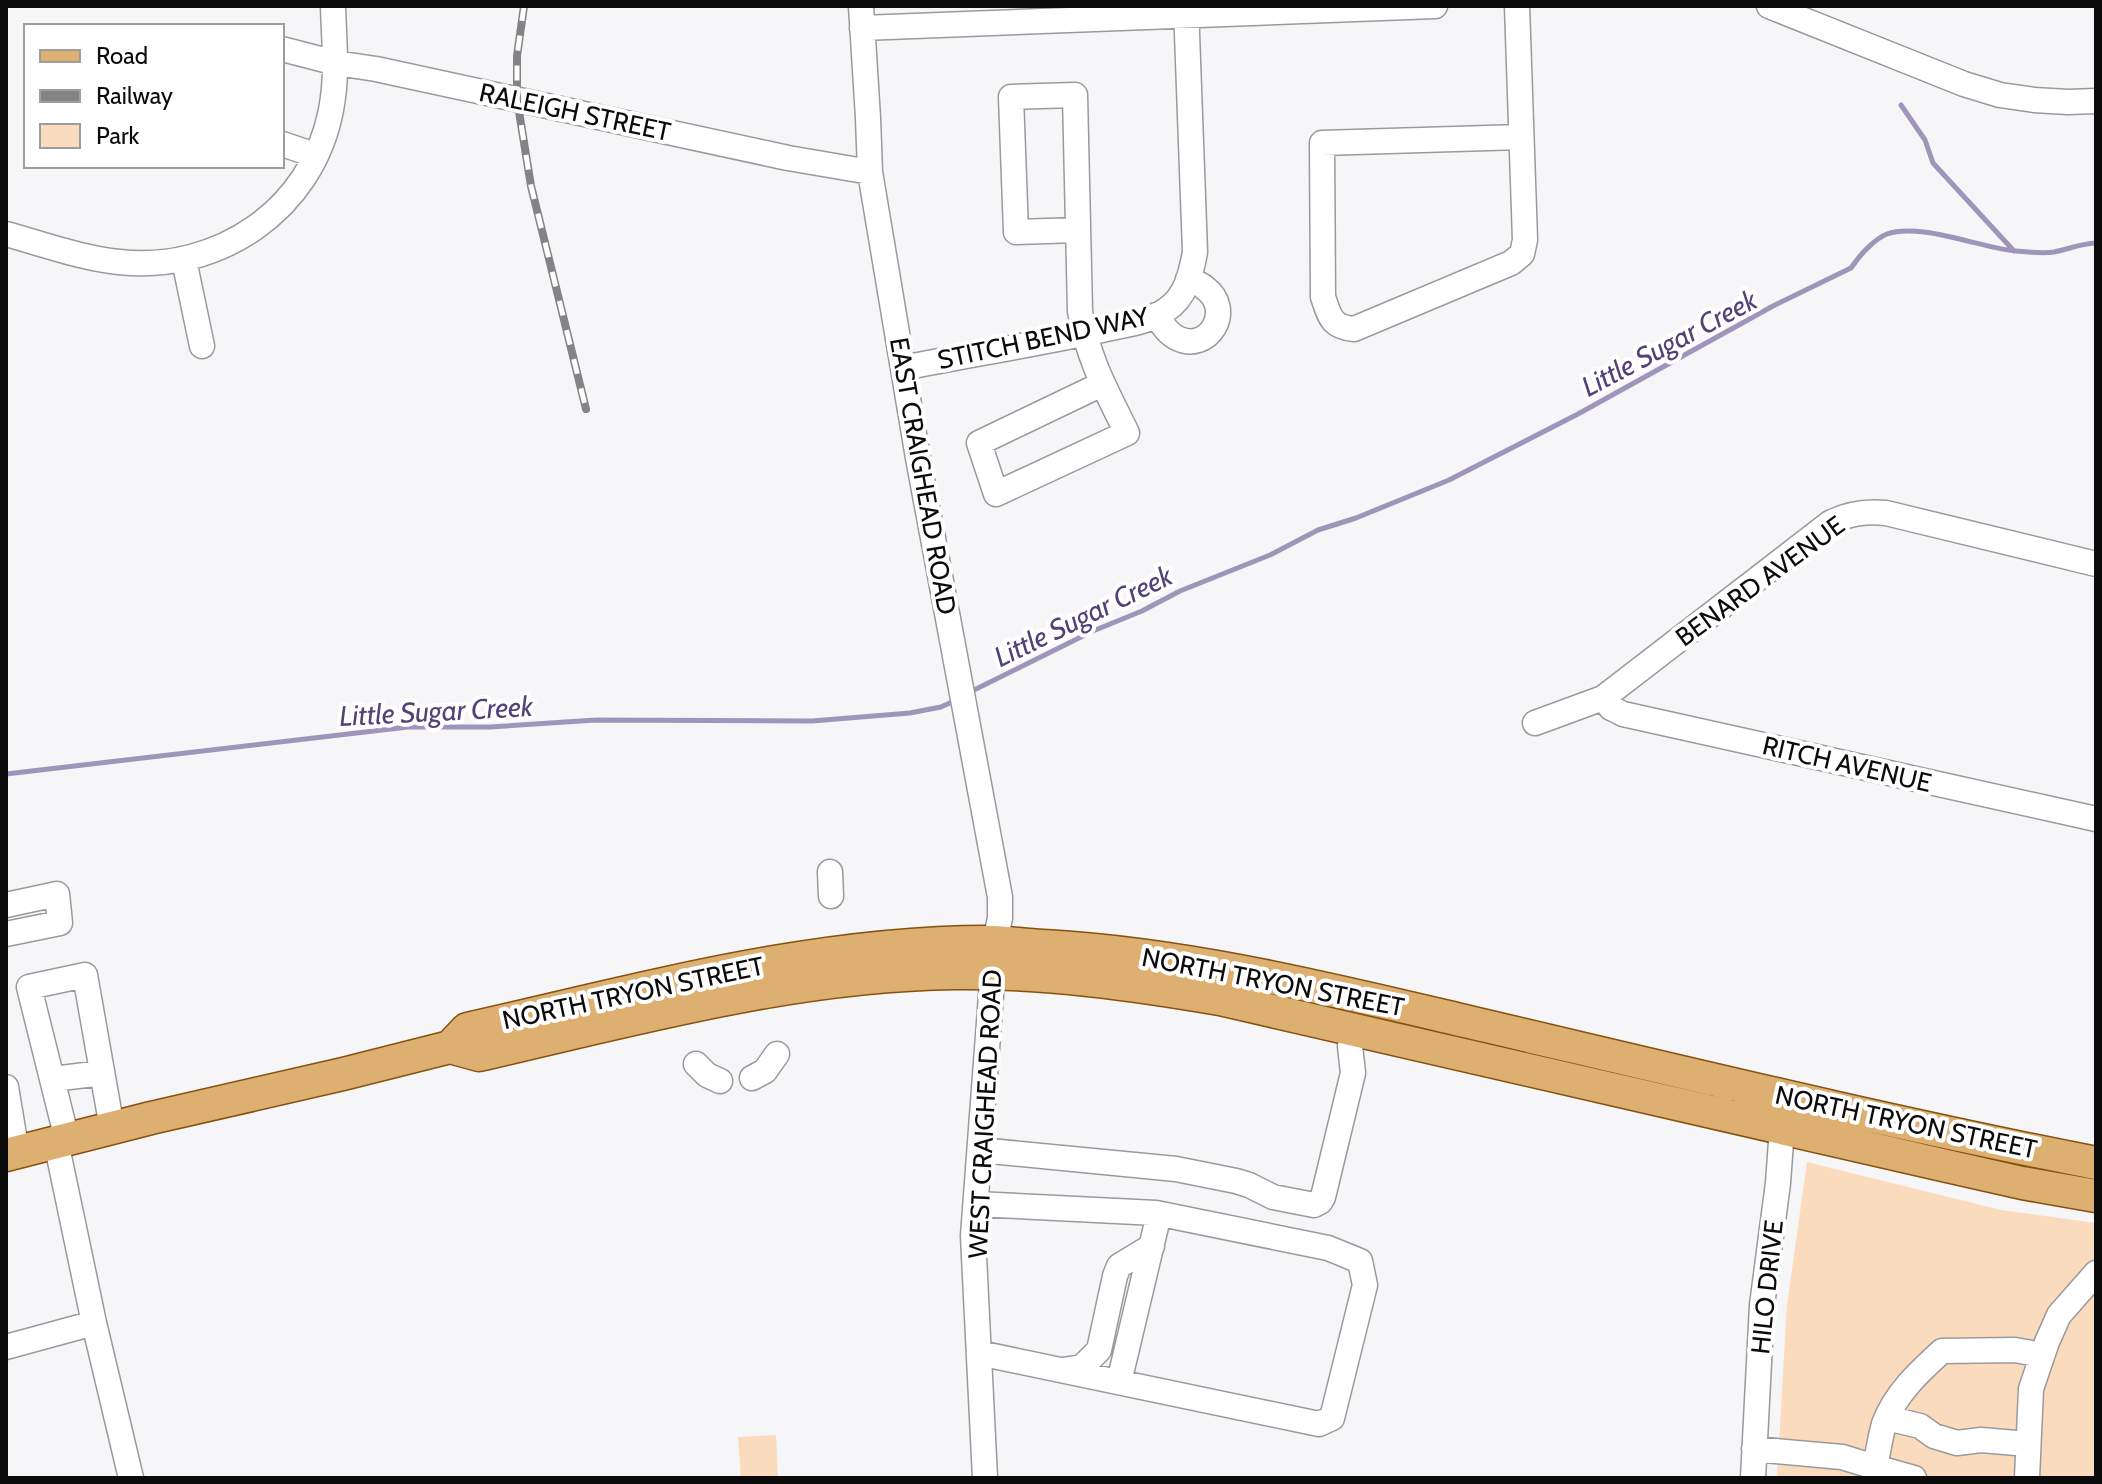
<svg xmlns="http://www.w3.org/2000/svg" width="2102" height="1484" viewBox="0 0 2102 1484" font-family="Cabin,sans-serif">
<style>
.green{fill:#fbdbbe}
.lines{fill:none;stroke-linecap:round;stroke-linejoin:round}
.stream{stroke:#9f95bb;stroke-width:5}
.minor-casing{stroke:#9a9a9d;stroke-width:27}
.major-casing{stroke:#85520f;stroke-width:35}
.minor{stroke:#fff;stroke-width:24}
.major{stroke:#ddaf70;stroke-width:32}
.rail-casing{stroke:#848385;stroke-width:8}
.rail{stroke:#fff;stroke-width:5;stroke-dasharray:15;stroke-linecap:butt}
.labels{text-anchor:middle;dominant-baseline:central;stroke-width:8;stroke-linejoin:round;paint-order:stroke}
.street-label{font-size:26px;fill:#0b0b0c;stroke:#fff}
.water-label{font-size:28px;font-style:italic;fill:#534277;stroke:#fff}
</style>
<rect width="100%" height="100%" fill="#f6f5f8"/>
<path class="green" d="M1807 1162 2001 1210 2096 1223V1478H1777L1787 1305Z
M776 1435 778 1478H741L738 1437Z"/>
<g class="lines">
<path class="stream" d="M1901 105 1925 140 1933 163 2014 251
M968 693 1093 631 1142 611 1180 591 1270 555 1318 530 1356 518 1449 480 1578 414 1773 306 1851 268C1859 256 1874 239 1887 234 1919 222 1981 248 2016 251 2028 252 2042 254 2054 252 2069 249 2079 244 2096 243
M6 774 408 727H490L596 720 812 721 910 713 941 707 956 700"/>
<g class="minor-casing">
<path id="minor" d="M861 6 868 118 870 172 918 458 1000 897V918L995 942 973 1236 985 1478
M1517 6 1525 240 1522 254 1511 263 1354 329C1331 327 1330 317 1323 297L1322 143 1521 137
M1769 6 1964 84 2000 95 2034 100 2068 102 2096 101
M862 28 1435 6
M282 49 336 63 376 69 788 158 870 172
M282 144 315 155
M1078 230 1016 232 1011 97 1075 95 1080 311C1088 359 1106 390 1127 433L996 494 979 443 1102 384
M6 234C43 244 81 258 119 262 218 273 312 210 331 110 338 73 334 43 333 6
M184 260 202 346
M1156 315C1162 324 1167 333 1177 338 1208 354 1235 310 1205 288 1201 284 1194 282 1188 279
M903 368C969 355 1036 344 1102 330 1123 325 1148 323 1166 310 1186 297 1191 274 1195 252L1186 6
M1603 698 1611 708 1623 714 2096 819
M1535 723 1603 698 1830 523C1849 513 1866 511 1886 513L2096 564
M830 872 831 896
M6 905 57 894 60 923 6 934
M696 1064 707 1075 720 1081
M752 1078 765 1071 777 1054
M53 1079 102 1073
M6 1087 17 1153
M67 1139 29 987 85 975 112 1128
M56 1142 94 1323 131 1478
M980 1150 1176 1169 1236 1181 1249 1185 1273 1197 1314 1205 1320 1202 1323 1197 1353 1073 1350 1046 1353 1030
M976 1204 1156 1213 1328 1248 1360 1261 1365 1285 1332 1418 1319 1424 979 1353
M6 1347 94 1323
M1063 1370 1082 1367 1099 1350 1115 1276 1119 1266 1152 1246
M1119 1382 1159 1214
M1887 1418 1920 1426 1934 1436 1957 1443 1981 1440 2028 1444
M1754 1449 1842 1457 1875 1467C1878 1453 1880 1438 1884 1424 1895 1394 1919 1372 1942 1351L2015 1350 2042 1355
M1875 1467 1914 1478
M1753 1478 1762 1305 1778 1183 1783 1114
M2027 1478 2031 1389 2047 1342 2059 1315 2096 1273"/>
</g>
<g class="major-casing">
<path id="major" d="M450 1047 467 1029C640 990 815 941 993 942 1010 943 1026 945 1043 946 1188 954 1329 989 1469 1022 1678 1071 1886 1122 2096 1163
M6 1155 151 1118 343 1074 450 1047 479 1055C636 1019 793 975 955 973 1044 972 1133 984 1220 999L1938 1164 2022 1183 2096 1196"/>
</g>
<use href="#minor" class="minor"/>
<use href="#major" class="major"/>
<g class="rail-casing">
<path id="rail" d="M524 6 517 56V99L531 186 586 409"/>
</g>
<use href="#rail" class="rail"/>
</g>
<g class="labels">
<g class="street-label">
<text transform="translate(575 112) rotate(12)">RALEIGH STREET</text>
<text transform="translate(1043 338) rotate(-12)">STITCH BEND WAY</text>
<text transform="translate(923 476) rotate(80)">EAST CRAIGHEAD ROAD</text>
<text transform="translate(1760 581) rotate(-36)">BENARD AVENUE</text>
<text transform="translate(1847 764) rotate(13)">RITCH AVENUE</text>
<text transform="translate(1273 982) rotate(11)">NORTH TRYON STREET</text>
<text transform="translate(633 993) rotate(-12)">NORTH TRYON STREET</text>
<text transform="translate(985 1114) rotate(-87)">WEST CRAIGHEAD ROAD</text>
<text transform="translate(1906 1122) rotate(12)">NORTH TRYON STREET</text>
<text transform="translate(1767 1287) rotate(-84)">HILO DRIVE</text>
</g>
<g class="water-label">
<text transform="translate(1669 343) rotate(-28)">Little Sugar Creek</text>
<text transform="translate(1083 616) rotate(-26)">Little Sugar Creek</text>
<text transform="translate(436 711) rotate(-3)">Little Sugar Creek</text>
</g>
</g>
<rect width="2102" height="1484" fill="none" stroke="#0b0b0c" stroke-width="16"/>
<rect x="24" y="24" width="260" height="144" fill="#ffffff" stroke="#9d9d9e" stroke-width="2"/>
<rect x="40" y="50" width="40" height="12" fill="#ddaf70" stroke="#9d9d9e" stroke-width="2"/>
<text x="96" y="64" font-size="24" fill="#0b0b0c">Road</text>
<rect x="40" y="90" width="40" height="12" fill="#848385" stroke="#9d9d9e" stroke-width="2"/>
<text x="96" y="104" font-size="24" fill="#0b0b0c">Railway</text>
<rect x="40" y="124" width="40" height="24" fill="#fbdbbe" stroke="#9d9d9e" stroke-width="2"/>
<text x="96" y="144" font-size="24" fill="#0b0b0c">Park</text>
</svg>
